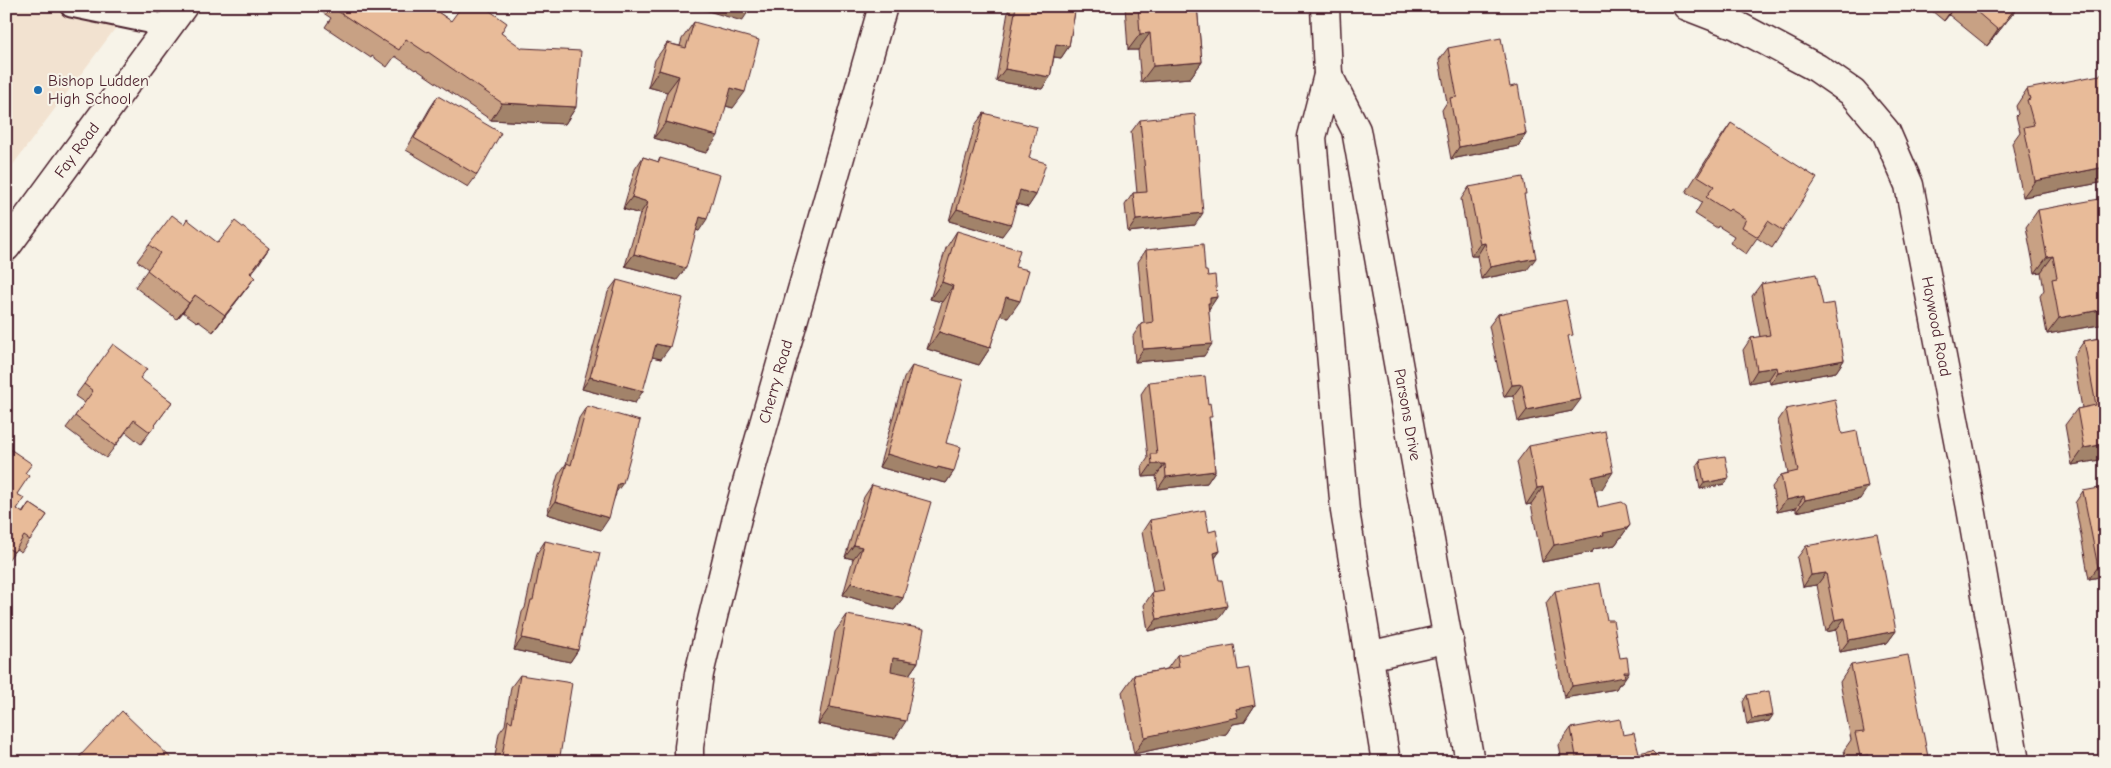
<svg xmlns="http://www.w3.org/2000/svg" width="2111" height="768" viewBox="0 0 2111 768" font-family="'Comic Neue',sans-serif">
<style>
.built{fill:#f2e2d0}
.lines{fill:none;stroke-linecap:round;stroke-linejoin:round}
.service-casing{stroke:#4a1f2b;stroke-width:25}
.minor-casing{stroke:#4a1f2b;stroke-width:31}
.tertiary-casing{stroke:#4a1f2b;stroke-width:31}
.service{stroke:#f7f3e8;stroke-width:21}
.minor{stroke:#f7f3e8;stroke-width:28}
.tertiary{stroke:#f7f3e8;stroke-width:28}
.wall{fill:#c8a184;stroke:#4a1f2b}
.shaded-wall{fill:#a2836b;stroke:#4a1f2b}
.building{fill:#e8bb99;stroke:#4a1f2b}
.poi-dot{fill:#1f6fb2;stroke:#f7f3e8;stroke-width:2}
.labels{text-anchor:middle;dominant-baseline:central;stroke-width:4.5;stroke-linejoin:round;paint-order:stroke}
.poi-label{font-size:16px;fill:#4a1f2b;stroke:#f7f3e8;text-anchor:start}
.street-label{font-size:16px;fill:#4a1f2b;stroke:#f7f3e8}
</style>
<rect width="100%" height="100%" fill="#f7f3e8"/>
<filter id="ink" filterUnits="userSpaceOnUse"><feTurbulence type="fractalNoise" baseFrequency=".02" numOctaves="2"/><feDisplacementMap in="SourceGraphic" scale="10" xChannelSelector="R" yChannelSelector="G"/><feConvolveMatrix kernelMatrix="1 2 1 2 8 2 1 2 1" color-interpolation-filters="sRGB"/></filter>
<g filter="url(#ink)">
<path class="built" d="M6 6H132L6 174Z"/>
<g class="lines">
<g class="service-casing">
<path id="service" d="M71 6 168 26"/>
</g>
<g class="minor-casing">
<g id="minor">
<path d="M1325 6 1328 75 1312 137 1345 511 1386 762"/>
<path id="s1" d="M1687 6 1736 25 1817 68 1853 93 1886 132 1909 185 1971 508 2015 762"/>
<path id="s2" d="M1328 75 1356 130 1470 762"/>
<path d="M1368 656 1449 638"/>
<path id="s3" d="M689 762V747L699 674 737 518 883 6"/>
</g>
</g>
<g class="tertiary-casing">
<g id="tertiary">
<path id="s4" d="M6 247 183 6"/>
</g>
</g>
<use href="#service" class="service"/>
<use href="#minor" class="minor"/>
<use href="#tertiary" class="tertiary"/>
</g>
<path class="wall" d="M319 6H429L451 21 501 33 576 107 565 124 491 120 416 69 415 70 395 56 387 67 372 56 371 58 325 27 331 18 317 9Z
M1009 6H1076L1069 46 1061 58 1054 57 1050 77 1042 89 996 81Z
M1125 6H1197L1202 62 1190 78 1141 82 1138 50H1128Z
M1926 6H2019L1987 46 1949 15 1944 21Z
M694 22 733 108 726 106 706 153 654 138 667 92 648 87 655 60 667 43 680 46 682 39Z
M1448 48 1510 87 1526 134 1518 146 1451 159 1442 110 1447 102 1439 60Z
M2027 89 2105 182 2023 197 2012 143 2020 132 2016 116 2018 114 2016 106Z
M438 96 477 175 468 187 406 150 430 108Z
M984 113 1029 158 1036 195 1028 207 1016 204 1002 236 949 221 975 125Z
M1140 120 1195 225 1128 232 1125 205 1133 193H1137L1131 132Z
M1731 123 1783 231 1772 248 1757 238 1746 254 1730 243 1734 236 1718 226 1717 228 1695 214 1702 202 1686 192 1719 140Z
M643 157 658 162 660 158 699 231 696 230 677 280 625 266 640 214 623 209 635 169Z
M1469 187 1524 197 1527 270 1481 279 1477 256H1471L1461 199Z
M2038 210 2105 324 2047 334 2040 296 2044 290 2041 272 2035 273 2026 227Z
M184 224 218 243 269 248 251 274 255 277 243 293 213 332 198 321 197 322 183 312 177 319 135 287 148 269 137 261 149 245Z
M957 231 1008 318 1000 315 990 348 979 365 927 349 942 302 930 299 946 248Z
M1146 250 1205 271 1217 297 1209 309 1204 356 1135 362 1133 336 1141 324 1144 323 1138 262Z
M617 280 661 359 652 357 635 403 582 389 608 292Z
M1761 284 1823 305 1844 360 1836 372 1770 384 1769 379 1749 383 1743 350 1751 338 1760 337 1752 296Z
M1498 314 1569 341 1572 411 1518 422 1513 396 1504 397 1489 326Z
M2105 337V459L2072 465 2065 425 2077 409 2082 408 2073 357 2084 341Z
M912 366 946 443 954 471 946 483 930 479 929 481 879 467 904 378Z
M140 379 172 402 141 444 126 432 106 458 66 428 85 403 75 396 84 384Z
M1149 382 1210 421 1215 471 1207 483 1158 489 1156 476 1143 477 1142 467 1148 458 1141 394Z
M587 406 616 494 601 530 547 514 558 475 566 464 579 418Z
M1786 409 1842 434 1860 499 1796 512V508L1777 512 1772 487 1781 475 1788 473 1778 421Z
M1529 446 1602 489 1595 490 1598 507 1630 525 1615 545 1594 549 1592 552 1542 562 1531 504 1526 505 1517 462Z
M6 454 25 473 17 494V509L22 513 29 503 47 515 21 552 16 549 6 563Z
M1700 460 1725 484 1700 489 1696 466Z
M872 485 903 598 894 610 843 595 853 559 845 557 864 497Z
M2083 491 2105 576 2089 579 2075 503Z
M1150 520 1209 532 1220 551 1215 558 1219 618 1148 631 1144 605 1152 593H1153L1142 532Z
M545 541 578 650 570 662 514 650 522 612 525 608 537 553Z
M1806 546 1896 631 1887 643 1840 652 1836 630 1826 632 1817 585 1803 587 1797 558Z
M1555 591 1607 620 1621 684H1619L1616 689 1564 698 1546 603Z
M2105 605V618L2103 607Z
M847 615 918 662 909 675 895 738 818 724 835 632Z
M1177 655 1238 670 1255 705 1244 722 1233 724 1226 734 1134 754 1122 692 1134 675 1167 669Z
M1851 665 1929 762H1846L1844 750 1851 740 1840 682Z
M520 675 559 762H494L499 733 505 725 511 687Z
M1747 695 1769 721 1747 725 1743 702Z
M1571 728 1623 735 1639 754 1659 762H1562L1559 745Z
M80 756 175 762H76Z"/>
<path class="shaded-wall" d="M691 6H741L750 9 742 21Z
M1954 6H1955L1944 21Z
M2017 6H2019L1987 46 1998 30Z
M1150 33 1138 50H1128L1140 34Z
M1056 44 1069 46 1061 58 1048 56Z
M1202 62 1190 78 1141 82 1153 66Z
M1005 69 1050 77 1042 89 996 81Z
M659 70 679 76 667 92 648 87Z
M731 88 745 92 733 108 719 104Z
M502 103 576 107 565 124 491 120Z
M666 122 718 136 706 153 654 138Z
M1526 134 1518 146 1451 159 1459 147Z
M2105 167V182L2023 197 2035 181Z
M1020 190 1036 195 1028 207 1011 202Z
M632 197 648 202 640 214 623 209Z
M957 209 1011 224 1002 236 949 221Z
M1203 213 1195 225 1128 232 1136 220Z
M700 217 707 219 699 231 692 229Z
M1485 243 1477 256H1471L1480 244Z
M269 248 258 265 238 290 250 273Z
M634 254 686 268 677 280 625 266Z
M2053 256 2041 272 2035 273 2047 257Z
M1536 258 1527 270 1481 279 1490 267Z
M255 277 243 293 213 332 225 315Z
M942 282 953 286 942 302 930 299Z
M195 295 183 312 177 319Z
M1006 297 1020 301 1008 318 995 313Z
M1217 297 1209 309 1206 310 1210 298Z
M2105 309V324L2047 334 2059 318Z
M939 332 990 348 979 365 927 349Z
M656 344 670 347 661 359 648 356Z
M1212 344 1204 356 1135 362 1143 349Z
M1844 360 1836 372 1770 384 1778 372Z
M1777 367 1769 379 1749 383 1757 370Z
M590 377 643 391 635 403 582 389Z
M1522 384 1513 396 1504 397 1512 385Z
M1581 399 1572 411 1518 422 1527 410Z
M2105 444V459L2072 465 2084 448Z
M887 454 938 467 954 471 946 483 930 479 929 481 879 467Z
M1152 464H1165L1156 476 1143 477Z
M1215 471 1207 483 1158 489 1166 477Z
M1613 472 1602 489 1580 493 1592 477Z
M1729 478 1725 484 1700 489 1704 483Z
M623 483 614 495 618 484Z
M1543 487 1531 504 1526 505 1537 488Z
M1868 487 1860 499 1796 512 1805 500Z
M1804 496 1796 508 1777 512 1786 500Z
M555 502 609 518 601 530 547 514Z
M1630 525 1615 545 1594 549 1592 552 1542 562 1554 545 1603 533Z
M854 545 862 547 853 559 845 557Z
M1220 551 1211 563 1214 553Z
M2105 566V576L2089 579 2098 567Z
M1826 573 1817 585 1803 587 1811 575Z
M851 583 903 598 894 610 843 595Z
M1227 606 1219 618 1148 631 1157 619Z
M1845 618 1836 630 1826 632 1835 620Z
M1896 631 1887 643 1840 652 1849 640Z
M522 638 578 650 570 662 514 650Z
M893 658 918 662 906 679 881 674Z
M1624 672H1629L1621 684H1619L1616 689 1564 698 1572 686Z
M1255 705 1244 722 1233 724 1226 734 1134 754 1145 737 1236 709Z
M830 707 906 721 895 738 818 724Z
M1773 715 1769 721 1747 725 1752 719Z
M1868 755 1863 762H1856L1860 756Z"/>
<path class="building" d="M339 6H429L451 21 462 6H483L507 23 501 33 522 48 581 51 576 107 502 103 428 52 427 53 406 39 399 50 383 40V41L336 10Z
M741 6H751L750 9Z
M1016 6H1076L1069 46 1056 44 1050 77 1005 69Z
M1138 6H1197L1202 62 1153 66 1150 33 1140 34Z
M1970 6H2017L1998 30Z
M694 22 759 40 745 92 731 88 718 136 666 122 679 76 659 70 667 43 686 48Z
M1501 38 1510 87 1518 85 1526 134 1459 147 1450 98 1457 97 1448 48Z
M2105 74V167L2035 181 2024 127 2034 125 2027 100 2030 99 2027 89Z
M438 96 501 133 477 175 414 138Z
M984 113 1037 127 1029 158 1046 163 1036 195 1020 190 1011 224 957 209Z
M1195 114 1203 213 1136 220 1133 193 1147 192 1140 120Z
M1731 123 1817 178 1783 231 1768 221 1758 237 1742 227 1746 219 1730 209 1728 211 1706 197 1714 186 1698 176Z
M643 157 659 162 660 158 720 175 707 219 700 217 686 268 634 254 648 202 632 197Z
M1523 177 1526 194H1524L1536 258 1490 267 1485 243 1480 244 1469 187Z
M2105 198V309L2059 318 2052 279 2057 278 2053 256 2047 257 2038 210Z
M172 215 184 224 187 219 218 243 235 221 269 248 250 273 255 277 225 315 210 304 209 305 195 295 189 303 147 270 160 253 149 245Z
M957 231 1020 250 1015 267 1029 270 1020 301 1006 297 990 348 939 332 953 286 942 282Z
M1203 244 1205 271H1207L1208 276 1215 275 1217 297 1210 298V303H1208L1212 344 1143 349 1141 324 1153 322 1146 250Z
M1816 274 1823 305 1834 303 1844 360 1778 372 1777 367 1757 370 1751 338 1770 335 1761 284Z
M617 280 683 298 670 347 656 344 643 391 590 377Z
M1566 300 1573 335 1568 336 1581 399 1527 410 1522 384 1512 385 1498 314Z
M2105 337V444L2084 448 2077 409 2096 405 2084 341Z
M113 344 147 369 140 378 172 402 150 432 134 420 115 446 75 416 93 391 84 384Z
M912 366 963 380 946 443 961 447 954 471 938 467 937 469 887 454Z
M1205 376 1208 404 1210 403 1212 417H1209L1215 471 1166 477 1165 464H1152L1151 454H1157L1149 382Z
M1835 399 1842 434 1857 431 1868 487 1805 500 1804 496 1786 500 1781 475 1798 471 1786 409Z
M587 406 640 421 623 483 618 484 609 518 555 502 567 463 571 465Z
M1605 431 1613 472 1592 477 1598 507 1622 502 1626 505 1630 525 1627 528 1603 533 1604 535 1554 545 1543 487 1537 488 1529 446Z
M10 449 32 464 25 473 29 476 17 494 24 498 17 509 23 513 29 503 47 515 30 540 24 536 14 552 6 547V455Z
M1725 456 1729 478 1704 483 1700 460Z
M872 485 931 502 903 598 851 583 862 547 854 545Z
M2105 487V566L2098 567 2083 491Z
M1205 510 1209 532 1216 530 1220 551 1214 553 1219 580H1222L1227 606 1157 619 1152 593 1164 591 1150 520Z
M1877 533 1896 631 1849 640 1845 618 1835 620 1826 573 1811 575 1806 546Z
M545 541 600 553 578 650 522 638 531 600H533Z
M1600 583 1607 620H1613L1620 658 1627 657 1629 672H1624L1625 677 1572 686 1555 591Z
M847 615 924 629 918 662 893 658 891 671 915 676 906 721 830 707Z
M1234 645 1238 670 1249 668 1255 705 1236 709 1238 717 1145 737 1134 675 1179 667 1177 655Z
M1908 655 1929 762H1869L1868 755 1860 756 1855 733 1864 732 1851 665Z
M520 675 572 683 559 762H501L508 720 512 722Z
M1769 691 1773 715 1752 719 1747 695Z
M122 711 175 762H87L80 756Z
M1620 719 1623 735 1634 733 1639 754 1652 751 1658 757 1659 762H1577L1571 728Z
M879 753 881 762H827Z"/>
</g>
<circle class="poi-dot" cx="38" cy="90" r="5"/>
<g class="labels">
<g class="poi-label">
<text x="48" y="81">Bishop Ludden<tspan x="48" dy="18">High School</tspan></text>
</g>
<g class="street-label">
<text stroke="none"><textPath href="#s4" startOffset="120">Fay Road</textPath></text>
<text stroke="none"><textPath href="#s1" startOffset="441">Haywood Road</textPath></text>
<text stroke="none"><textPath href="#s3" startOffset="391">Cherry Road</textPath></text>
<text stroke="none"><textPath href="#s2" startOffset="351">Parsons Drive</textPath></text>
</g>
</g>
<rect width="2111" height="768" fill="none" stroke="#f7f3e8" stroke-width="25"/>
<rect x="12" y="12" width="2086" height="743" fill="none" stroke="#4a1f2b" stroke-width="2" filter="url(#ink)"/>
</svg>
